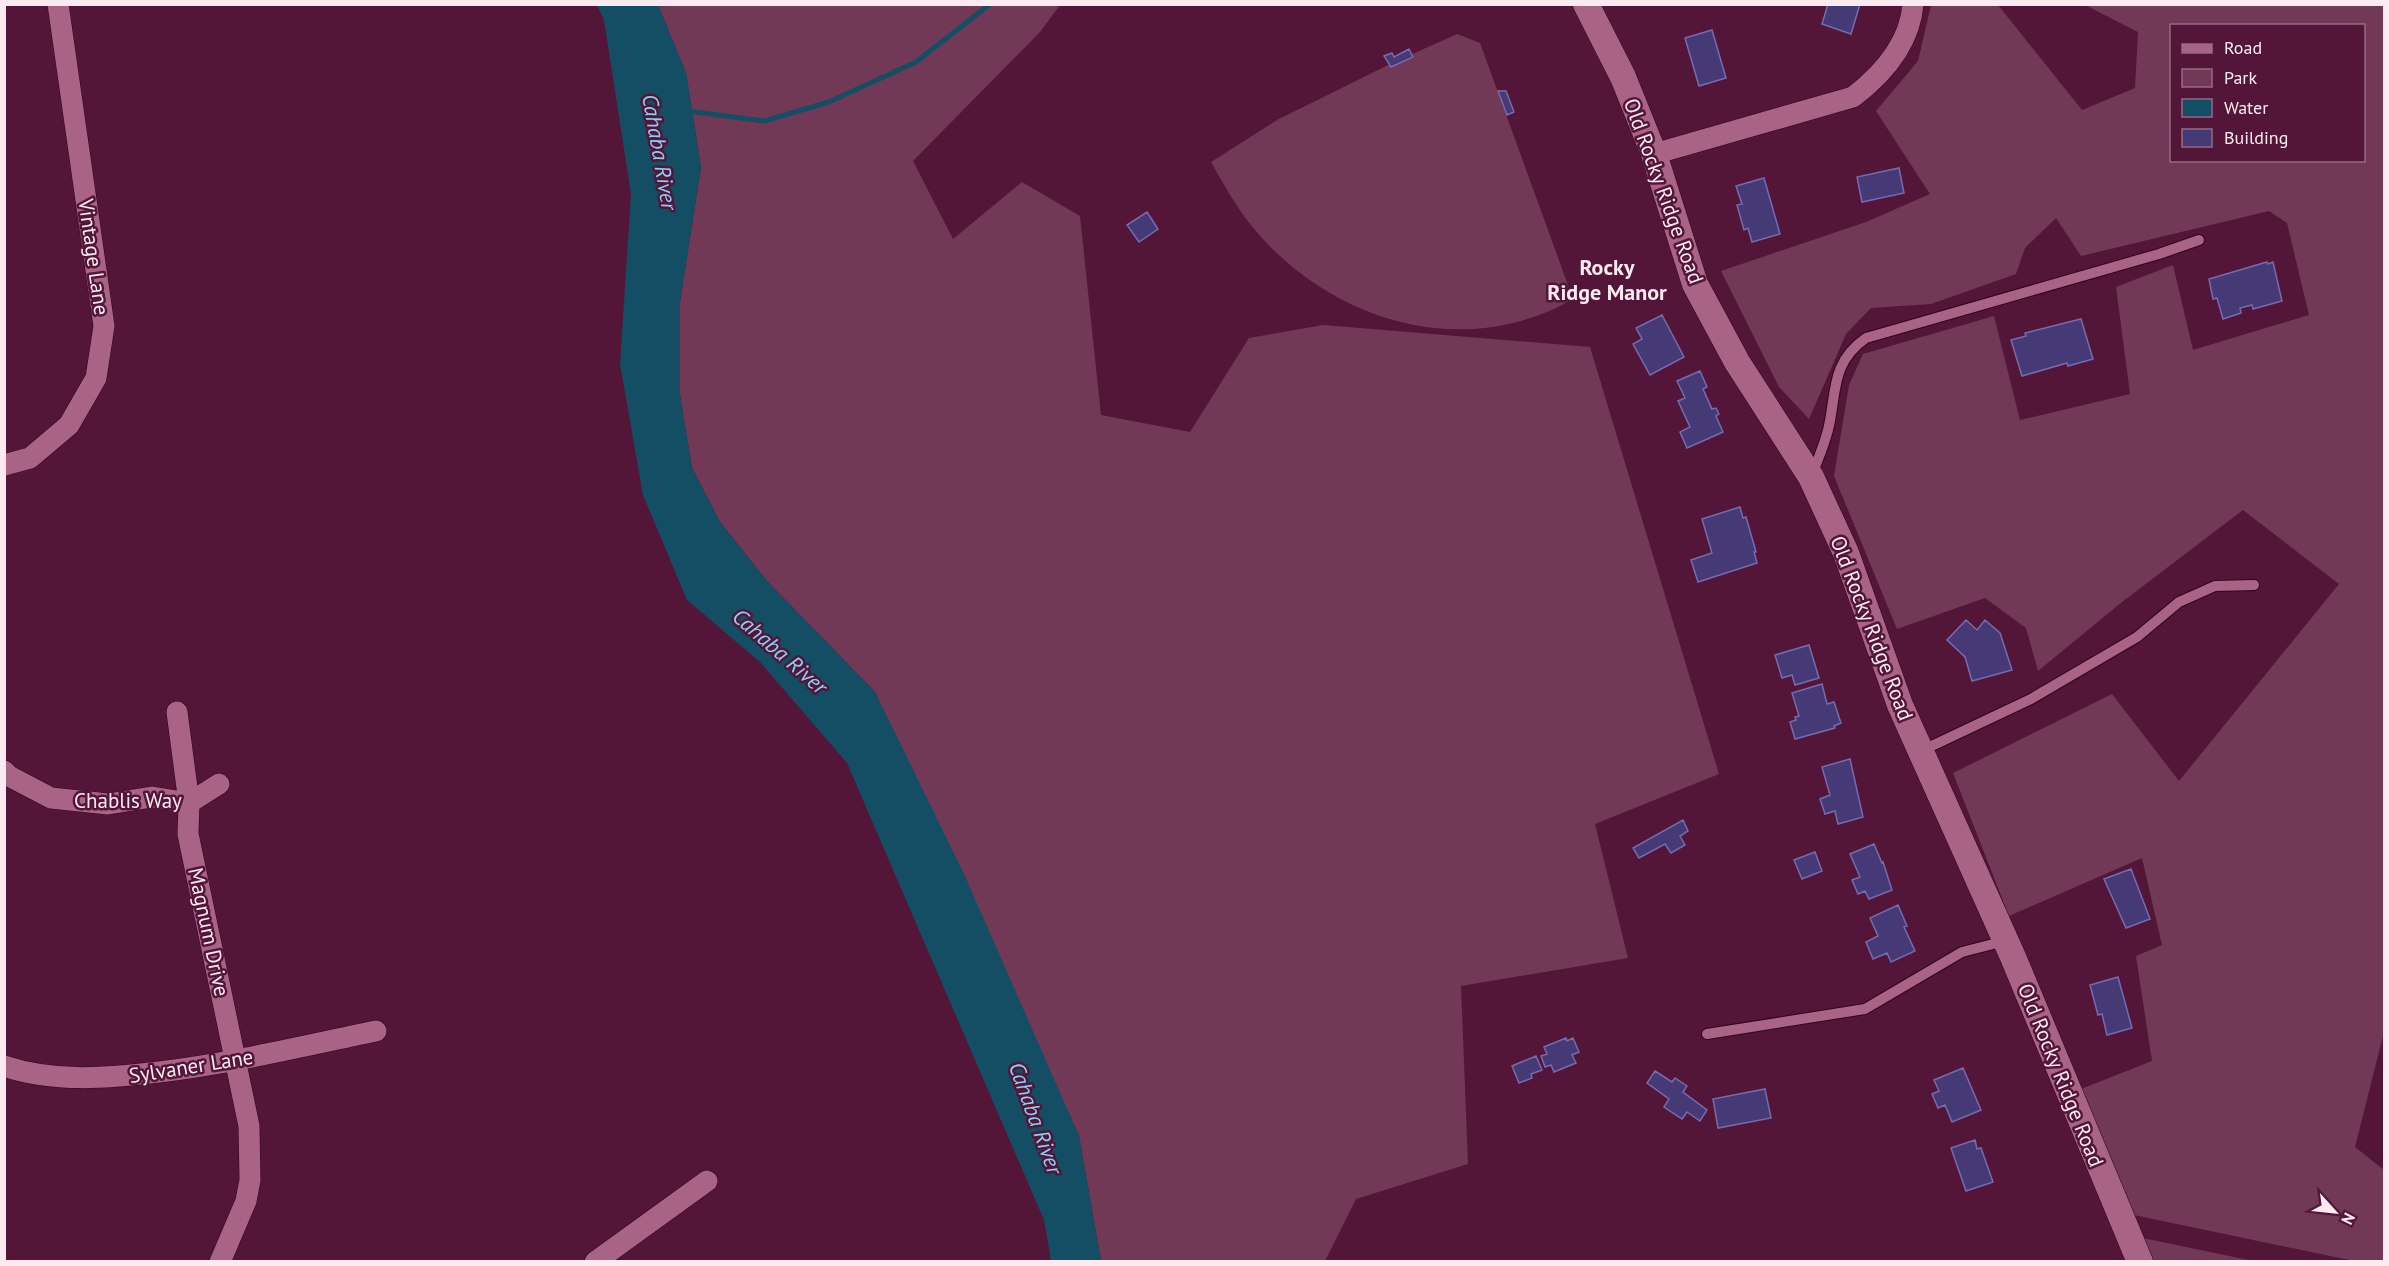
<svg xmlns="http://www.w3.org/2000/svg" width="2389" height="1266" viewBox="0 0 2389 1266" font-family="'PT Sans',sans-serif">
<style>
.green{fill:#713955;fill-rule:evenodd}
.water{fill:#134e65}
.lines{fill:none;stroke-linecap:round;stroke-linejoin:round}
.stream{stroke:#134e65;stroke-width:5}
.building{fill:#453a75;stroke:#766cad;stroke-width:1.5}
.service-casing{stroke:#31041e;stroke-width:12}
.minor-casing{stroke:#31041e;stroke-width:22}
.tertiary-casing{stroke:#31041e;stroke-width:27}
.service{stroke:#a86385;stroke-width:10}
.minor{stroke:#a86385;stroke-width:21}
.tertiary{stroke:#a86385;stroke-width:26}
.labels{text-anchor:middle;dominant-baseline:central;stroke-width:5;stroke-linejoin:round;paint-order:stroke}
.street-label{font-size:21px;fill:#fbebf1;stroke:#531639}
.water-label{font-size:22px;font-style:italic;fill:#87d1f4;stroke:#531639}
.neighbourhood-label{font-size:22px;font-weight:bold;fill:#fbebf1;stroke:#531639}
</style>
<rect width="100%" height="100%" fill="#531639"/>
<path class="green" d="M658 5H1060L1040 32 913 161 953 239 1022 182 1080 216 1101 415 1190 432 1249 338 1323 325 1590 347 1719 774 1595 824 1628 958 1461 986 1468 1164 1356 1199 1325 1261H1101L1079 1136 875 692 767 581 720 522 692 468 680 395V302L701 167 686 73Z
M1931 5H1998L2082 110 2135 88 2138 32 2085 5H2384V1032L2355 1147 2384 1170V1261H2354L2134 1215 2081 1089 2152 1061 2136 956 2162 945 2142 858 2009 916 1953 773 2112 694 2179 781 2339 584 2243 510 2122 602 2038 671 2026 628 1985 598 1897 629 1834 476 1849 385 1863 354 1994 316 2020 420 2130 394 2116 287 2173 265 2193 350 2309 315 2287 223 2269 211 2081 256 2056 218 2025 248 2016 274 1931 304 1871 308 1846 334 1809 419 1779 387 1721 271 1866 222 1930 194 1876 111 1918 61ZM2172 26H2364V160H2172Z
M1457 34 1480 43 1573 299C1462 363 1327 320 1250 224 1235 205 1223 183 1211 162L1277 120 1386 66Z
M2138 1237 2253 1261H2151Z"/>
<path class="water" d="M597 5H658L686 73 701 167 680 302V395L692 468 720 522 767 581 875 692 964 874 1079 1136 1101 1261H1051L1044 1220 847 763 760 662 687 600 643 495 620 364 631 194 604 20Z"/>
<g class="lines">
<path class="stream" d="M688 111 764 121 829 102 916 62 990 4"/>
</g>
<path class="building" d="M1828 4H1860L1851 34 1822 24Z
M1712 30 1726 78 1699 86 1685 38Z
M1409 49 1413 57 1391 67 1384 56 1392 53 1394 57Z
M1498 91H1506L1514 112 1507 115Z
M1899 168 1904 193 1862 202 1857 177Z
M1764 178 1780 234 1752 242 1748 228 1744 230 1737 205 1742 204 1736 186Z
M1147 212 1158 229 1139 242 1127 225Z
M2267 262 2268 264 2273 262 2282 301 2253 309 2252 305 2240 308 2241 313 2223 319 2217 298 2213 299 2209 279Z
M1662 315 1684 357 1650 375 1633 344 1642 339 1636 328Z
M2081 319 2093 359 2068 366 2067 363 2022 376 2011 340 2026 336 2025 333Z
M1700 371 1707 387 1703 389 1712 409 1716 408 1719 414 1716 416 1723 432 1687 448 1680 432 1690 427 1678 401 1685 398 1677 381Z
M1740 507 1743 518 1746 517 1756 552H1754L1757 563 1698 582 1691 560 1712 553 1702 519Z
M1966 620 1977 630 1985 620 2000 633 2012 670 1972 681 1965 657 1947 640Z
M1809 645 1819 678 1795 685 1792 675 1782 678 1775 655Z
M1822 684 1827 704 1834 702 1841 723 1834 726 1835 728 1795 739 1790 722 1796 720 1795 717 1799 716 1792 693Z
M1850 759 1863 817 1838 824 1835 811 1825 814 1820 799 1830 795 1822 767Z
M1683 820 1688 831 1680 836 1685 845 1671 853 1665 844 1639 858 1633 848Z
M1874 844 1882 863 1883 862 1892 890 1869 899 1865 891 1858 894 1852 880 1860 877 1850 854Z
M1815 852 1822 871 1802 879 1794 860Z
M2131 869 2150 919 2126 928 2104 879Z
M1898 905 1907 926 1904 927 1915 951 1891 962 1887 953 1873 959 1866 942 1878 936 1870 918Z
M2118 977 2132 1028 2107 1035 2102 1014 2098 1015 2090 985Z
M1566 1038 1567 1041 1573 1038 1579 1052 1572 1055 1576 1063 1554 1072 1551 1065 1545 1067 1541 1056 1547 1054 1544 1047Z
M1536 1056 1542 1070 1531 1074 1532 1078 1519 1083 1512 1066Z
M1963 1068 1981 1110 1952 1122 1945 1105 1938 1108 1932 1094 1939 1091 1934 1080Z
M1655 1071 1672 1082 1675 1078 1687 1086 1683 1092 1707 1110 1700 1121 1687 1112 1682 1119 1664 1107 1669 1099 1647 1083Z
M1765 1089 1771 1118 1718 1128 1713 1099Z
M1975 1140 1977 1149 1981 1148 1993 1182 1966 1191 1951 1148Z"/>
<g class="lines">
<g class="service-casing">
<path id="service" d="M1812 474C1818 460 1824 445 1828 430 1837 393 1830 363 1866 338L2159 254 2199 240
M1921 751 2031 699 2137 637 2179 602 2215 586 2254 585
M1707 1034 1865 1009 1962 952 2005 941"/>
</g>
<g class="minor-casing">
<path id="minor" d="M1654 154 1853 97C1883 74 1910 44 1913 4
M4 465 30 458 69 425 96 378 104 326 58 4
M177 712 189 803 188 834 249 1126 250 1180 246 1201 220 1262
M4 771 9 776 51 798 108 804 152 797 189 803 219 784
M4 1066C54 1083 108 1078 159 1072 233 1063 304 1046 376 1031
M595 1262 707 1181"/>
</g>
<g class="tertiary-casing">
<path id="tertiary" d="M1586 4 1623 77 1654 154 1695 284 1737 362 1811 477 1846 553 1900 705 2013 957 2140 1262"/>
</g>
<use href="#service" class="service"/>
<use href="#minor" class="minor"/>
<use href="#tertiary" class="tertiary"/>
</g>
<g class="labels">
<g class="street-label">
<text transform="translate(1664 191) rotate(70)">Old Rocky Ridge Road</text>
<text transform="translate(94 257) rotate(82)">Vintage Lane</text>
<text transform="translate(1872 628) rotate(69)">Old Rocky Ridge Road</text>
<text x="128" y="800">Chablis Way</text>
<text transform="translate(209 932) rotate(78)">Magnum Drive</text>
<text transform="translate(191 1066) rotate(-9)">Sylvaner Lane</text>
<text transform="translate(2061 1075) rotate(68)">Old Rocky Ridge Road</text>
</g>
<g class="water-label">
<text transform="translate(660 152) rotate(80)">Cahaba River</text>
<text transform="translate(780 651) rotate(41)">Cahaba River</text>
<text transform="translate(1036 1118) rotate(70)">Cahaba River</text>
</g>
<g class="neighbourhood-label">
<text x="1607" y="267">Rocky<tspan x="1607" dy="25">Ridge Manor</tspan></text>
</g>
</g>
<rect width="2389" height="1266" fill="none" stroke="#fbebf1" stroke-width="12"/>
<rect x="2170" y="24" width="195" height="138" fill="#531639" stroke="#966b83" stroke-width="1.5"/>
<rect x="2182" y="44" width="30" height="9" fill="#a86385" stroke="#966b83" stroke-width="1.5"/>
<text x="2224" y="54" font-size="18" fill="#fbebf1">Road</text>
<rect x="2182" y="69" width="30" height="18" fill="#713955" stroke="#966b83" stroke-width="1.5"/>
<text x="2224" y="84" font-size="18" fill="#fbebf1">Park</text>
<rect x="2182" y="99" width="30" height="18" fill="#134e65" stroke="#966b83" stroke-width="1.5"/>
<text x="2224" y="114" font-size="18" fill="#fbebf1">Water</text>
<rect x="2182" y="129" width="30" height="18" fill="#453a75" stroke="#966b83" stroke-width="1.5"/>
<text x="2224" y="144" font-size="18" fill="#fbebf1">Building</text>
<g transform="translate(2335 1212) rotate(117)" stroke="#531639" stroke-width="4.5" paint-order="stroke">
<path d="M0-4.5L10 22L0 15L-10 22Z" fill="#fbebf1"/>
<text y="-9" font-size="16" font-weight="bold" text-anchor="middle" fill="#fbebf1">N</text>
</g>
</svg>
